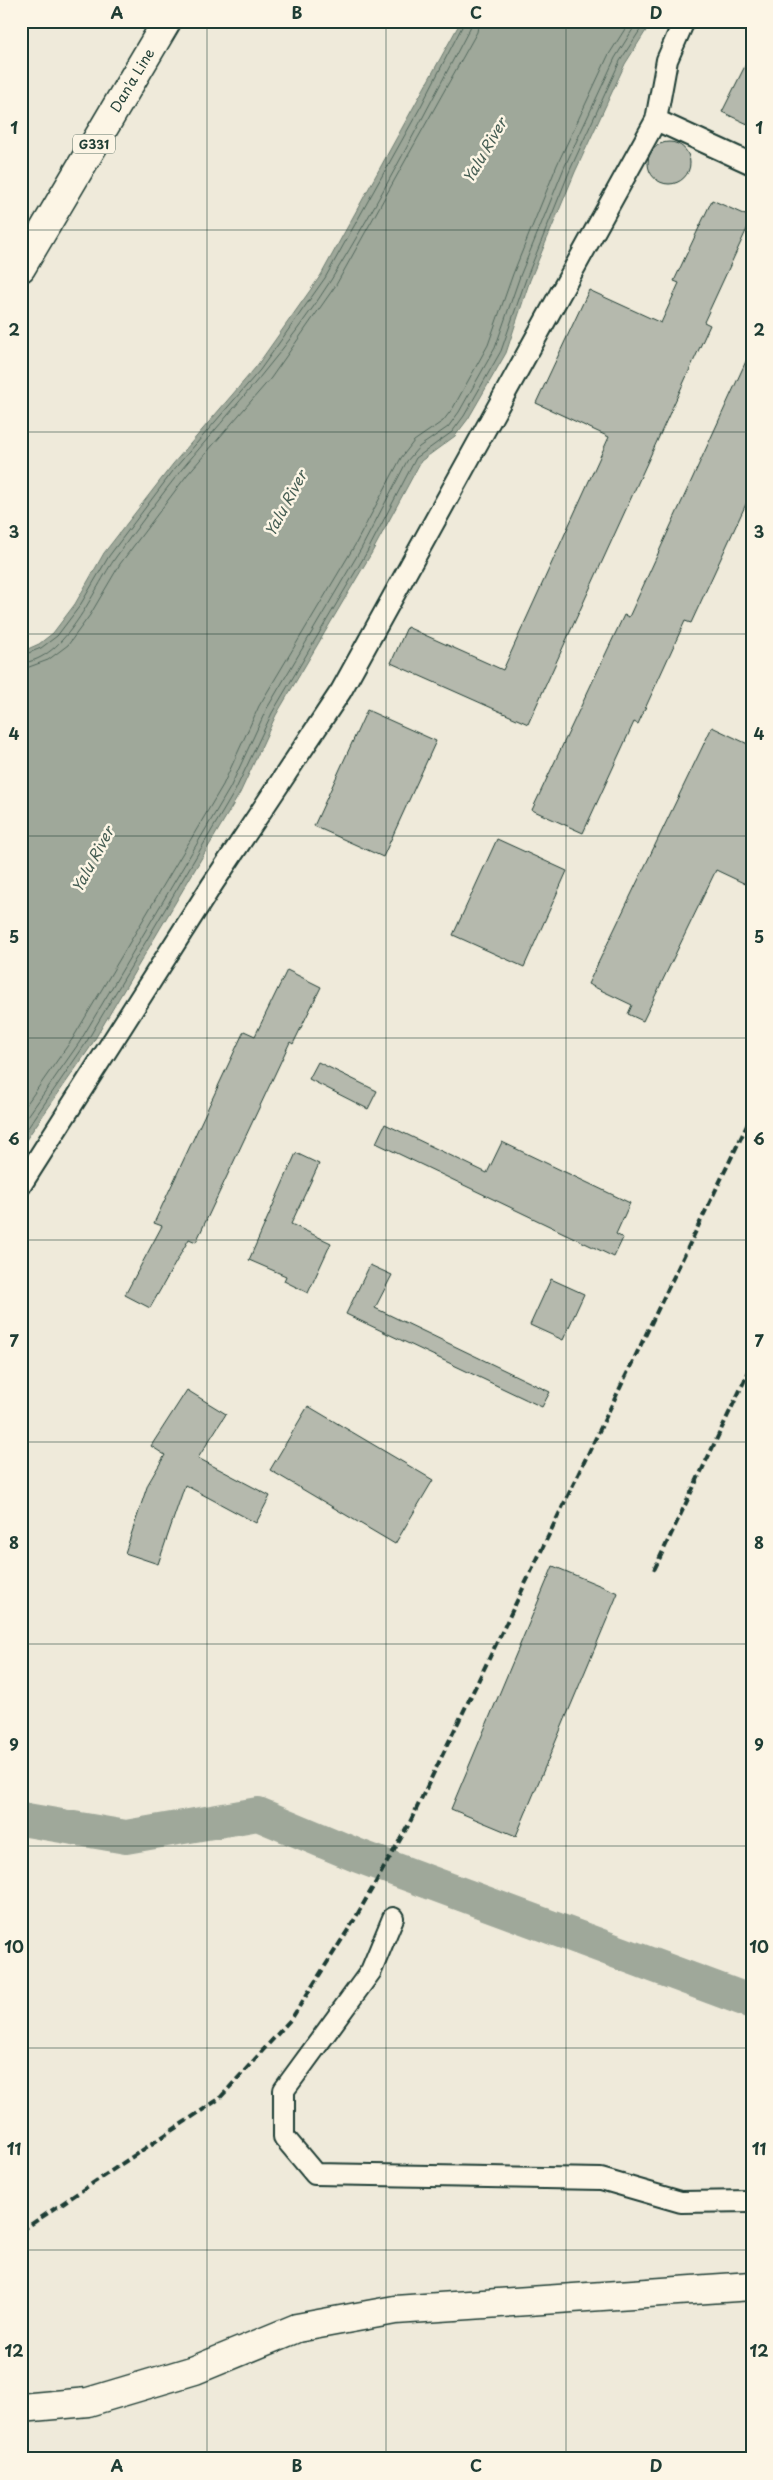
<svg xmlns="http://www.w3.org/2000/svg" width="773" height="2480" viewBox="0 0 773 2480" font-family="'Playpen Sans',sans-serif">
<style>
.water{fill:#9fa89a;stroke:#6c7d71}
.lines{fill:none;stroke-linecap:round;stroke-linejoin:round}
.shore{stroke:#52685d;stroke-width:1}
.river{stroke:#9fa89a;stroke-width:34}
.building{fill:#b5b9ad;stroke:#1f3d34}
.street-casing{stroke:#1f3d34;stroke-width:24}
.secondary-casing{stroke:#1f3d34;stroke-width:31}
.highway-casing{stroke:#1f3d34;stroke-width:31}
.street{stroke:#fcf5e5;stroke-width:20}
.secondary{stroke:#fcf5e5;stroke-width:28}
.highway{stroke:#fcf5e5;stroke-width:28}
.rail{stroke:#1f3d34;stroke-width:4;stroke-dasharray:8 4;stroke-linecap:butt}
.grid{fill:none;stroke:#1f3d34;stroke-width:1;stroke-opacity:0.55}
.labels{text-anchor:middle;dominant-baseline:central;stroke-width:5;stroke-linejoin:round;paint-order:stroke}
.shield{fill:#fcf5e5;stroke:#617469;stroke-width:1}
.shield-label{font-size:12px;font-weight:bold;fill:#1f3d34}
.street-label{font-size:14px;fill:#1f3d34;stroke:#fcf5e5}
.water-label{font-size:15px;font-style:italic;fill:#455d53;stroke:#fcf5e5}
.neatline{fill:none;stroke:#1f3d34;stroke-width:2}
.grid-label{font-size:16px;text-anchor:middle;font-weight:bold;fill:#1f3d34}
</style>
<rect width="100%" height="100%" fill="#efeada"/>
<filter id="ink" filterUnits="userSpaceOnUse"><feTurbulence type="fractalNoise" baseFrequency=".02" numOctaves="2"/><feDisplacementMap in="SourceGraphic" scale="10" xChannelSelector="R" yChannelSelector="G"/><feConvolveMatrix kernelMatrix="1 2 1 2 8 2 1 2 1" color-interpolation-filters="sRGB"/></filter>
<g filter="url(#ink)">
<path class="water" d="M461 21H652L625 64 575 172 530 280 506 353 468 419 455 436 421 461 371 554 276 715 240 793 89 1049 21 1147V652L39 644 53 633 75 604 104 553 173 464 256 367 321 275Z"/>
<g class="lines">
<path class="shore" d="M21 656 41 648 57 636 79 607 109 556 176 467 260 370 325 278 420 108 465 21
M21 663C67 660 93 589 116 557 137 528 159 498 182 469 233 408 288 349 331 280 381 199 425 113 470 28L472 21
M21 670 48 660 68 645 90 615 120 564 187 475 271 378 336 285 477 32 479 21
M21 1112 73 1038 223 785 259 706 355 545 401 458 414 441 443 421 453 408 488 345 513 274 557 165 608 56 630 21
M21 1126 79 1043 230 788 266 710 361 549 407 461 419 447 448 427 459 412 495 348 520 276 564 168 615 58 638 21
M21 1138 84 1046 235 791 272 713 367 552 416 458 452 432 464 416 501 351 526 279 570 170 620 61 646 21"/>
<path class="river" d="M21 1819 126 1837 258 1814 356 1855 752 2002"/>
</g>
<path class="building" d="M752 52V126L722 112Z
M648 163a21 21 0 1 1 42 0a21 21 0 1 1-42 0Z
M712 200 752 218 704 322 710 325 528 724 391 663 407 627 503 670 609 437 536 403 589 290 661 323 679 283 674 281Z
M752 348V491L691 623 685 621 638 724 634 722 583 833 532 810 624 615 629 617Z
M367 710 436 741 383 857 314 826Z
M712 727 752 746V887L716 870 643 1021 628 1014 632 1005 588 984Z
M497 839 567 871 524 967 453 935Z
M287 970 321 987 293 1044 290 1042 196 1242 189 1239 150 1308 125 1295 162 1226 154 1223 244 1031 255 1036Z
M318 1062 377 1091 368 1109 309 1079Z
M385 1124 487 1173 502 1142 630 1203 616 1234 623 1238 614 1257 376 1143Z
M296 1153 319 1164 291 1224 331 1243 308 1293 284 1281 286 1276 249 1260Z
M370 1265 392 1275 375 1308 550 1392 542 1407 346 1314Z
M551 1279 584 1294 563 1340 530 1325Z
M187 1390 226 1414 198 1458 270 1496 256 1523 185 1485 158 1564 125 1553 148 1484 165 1455 151 1446Z
M308 1406 433 1480 395 1544 270 1470Z
M553 1566 618 1593 516 1836 451 1809Z"/>
<g class="lines">
<g class="street-casing">
<path id="street" d="M656 120 752 164
M21 1185 212 885 341 691 656 120 667 60 684 21
M393 1918 371 1971 284 2090V2137L315 2174 601 2179 681 2202 752 2201"/>
</g>
<g class="secondary-casing">
<path id="secondary" d="M21 2408 88 2402 195 2370 297 2328 395 2310 752 2286"/>
</g>
<g class="highway-casing">
<path id="highway" d="M21 268 167 21"/>
</g>
<use href="#street" class="street"/>
<use href="#secondary" class="secondary"/>
<use href="#highway" class="highway"/>
<path class="rail" d="M654 1570 752 1365
M21 2231 219 2099 292 2018 353 1922 409 1824 752 1115"/>
</g>
</g>
<path class="grid" d="M207 21V2459M386 21V2459M566 21V2459M21 230H752M21 432H752M21 634H752M21 836H752M21 1038H752M21 1240H752M21 1442H752M21 1644H752M21 1846H752M21 2048H752M21 2250H752"/>
<g class="labels">
<rect class="shield" x="73" y="134.5" width="42" height="19" rx="4"/>
<g class="shield-label">
<text x="94" y="144">G331</text>
</g>
<g class="street-label">
<text transform="translate(132 80) rotate(-59)">Dan'a Line</text>
</g>
<g class="water-label">
<text transform="translate(484 150) rotate(-60)">Yalu River</text>
<text transform="translate(285 503) rotate(-62)">Yalu River</text>
<text transform="translate(92 859) rotate(-62)">Yalu River</text>
</g>
</g>
<rect width="773" height="2480" fill="none" stroke="#fcf5e5" stroke-width="55"/>
<rect x="28" y="28" width="718" height="2424" class="neatline"/>
<g class="grid-label">
<text x="117" y="19">A</text>
<text x="297" y="19">B</text>
<text x="476" y="19">C</text>
<text x="656" y="19">D</text>
<text x="14" y="134">1</text>
<text x="759" y="134">1</text>
<text x="14" y="336">2</text>
<text x="759" y="336">2</text>
<text x="14" y="538">3</text>
<text x="759" y="538">3</text>
<text x="14" y="740">4</text>
<text x="759" y="740">4</text>
<text x="14" y="943">5</text>
<text x="759" y="943">5</text>
<text x="14" y="1145">6</text>
<text x="759" y="1145">6</text>
<text x="14" y="1347">7</text>
<text x="759" y="1347">7</text>
<text x="14" y="1549">8</text>
<text x="759" y="1549">8</text>
<text x="14" y="1751">9</text>
<text x="759" y="1751">9</text>
<text x="14" y="1953">10</text>
<text x="759" y="1953">10</text>
<text x="14" y="2155">11</text>
<text x="759" y="2155">11</text>
<text x="14" y="2357">12</text>
<text x="759" y="2357">12</text>
<text x="117" y="2472">A</text>
<text x="297" y="2472">B</text>
<text x="476" y="2472">C</text>
<text x="656" y="2472">D</text>
</g>
</svg>
